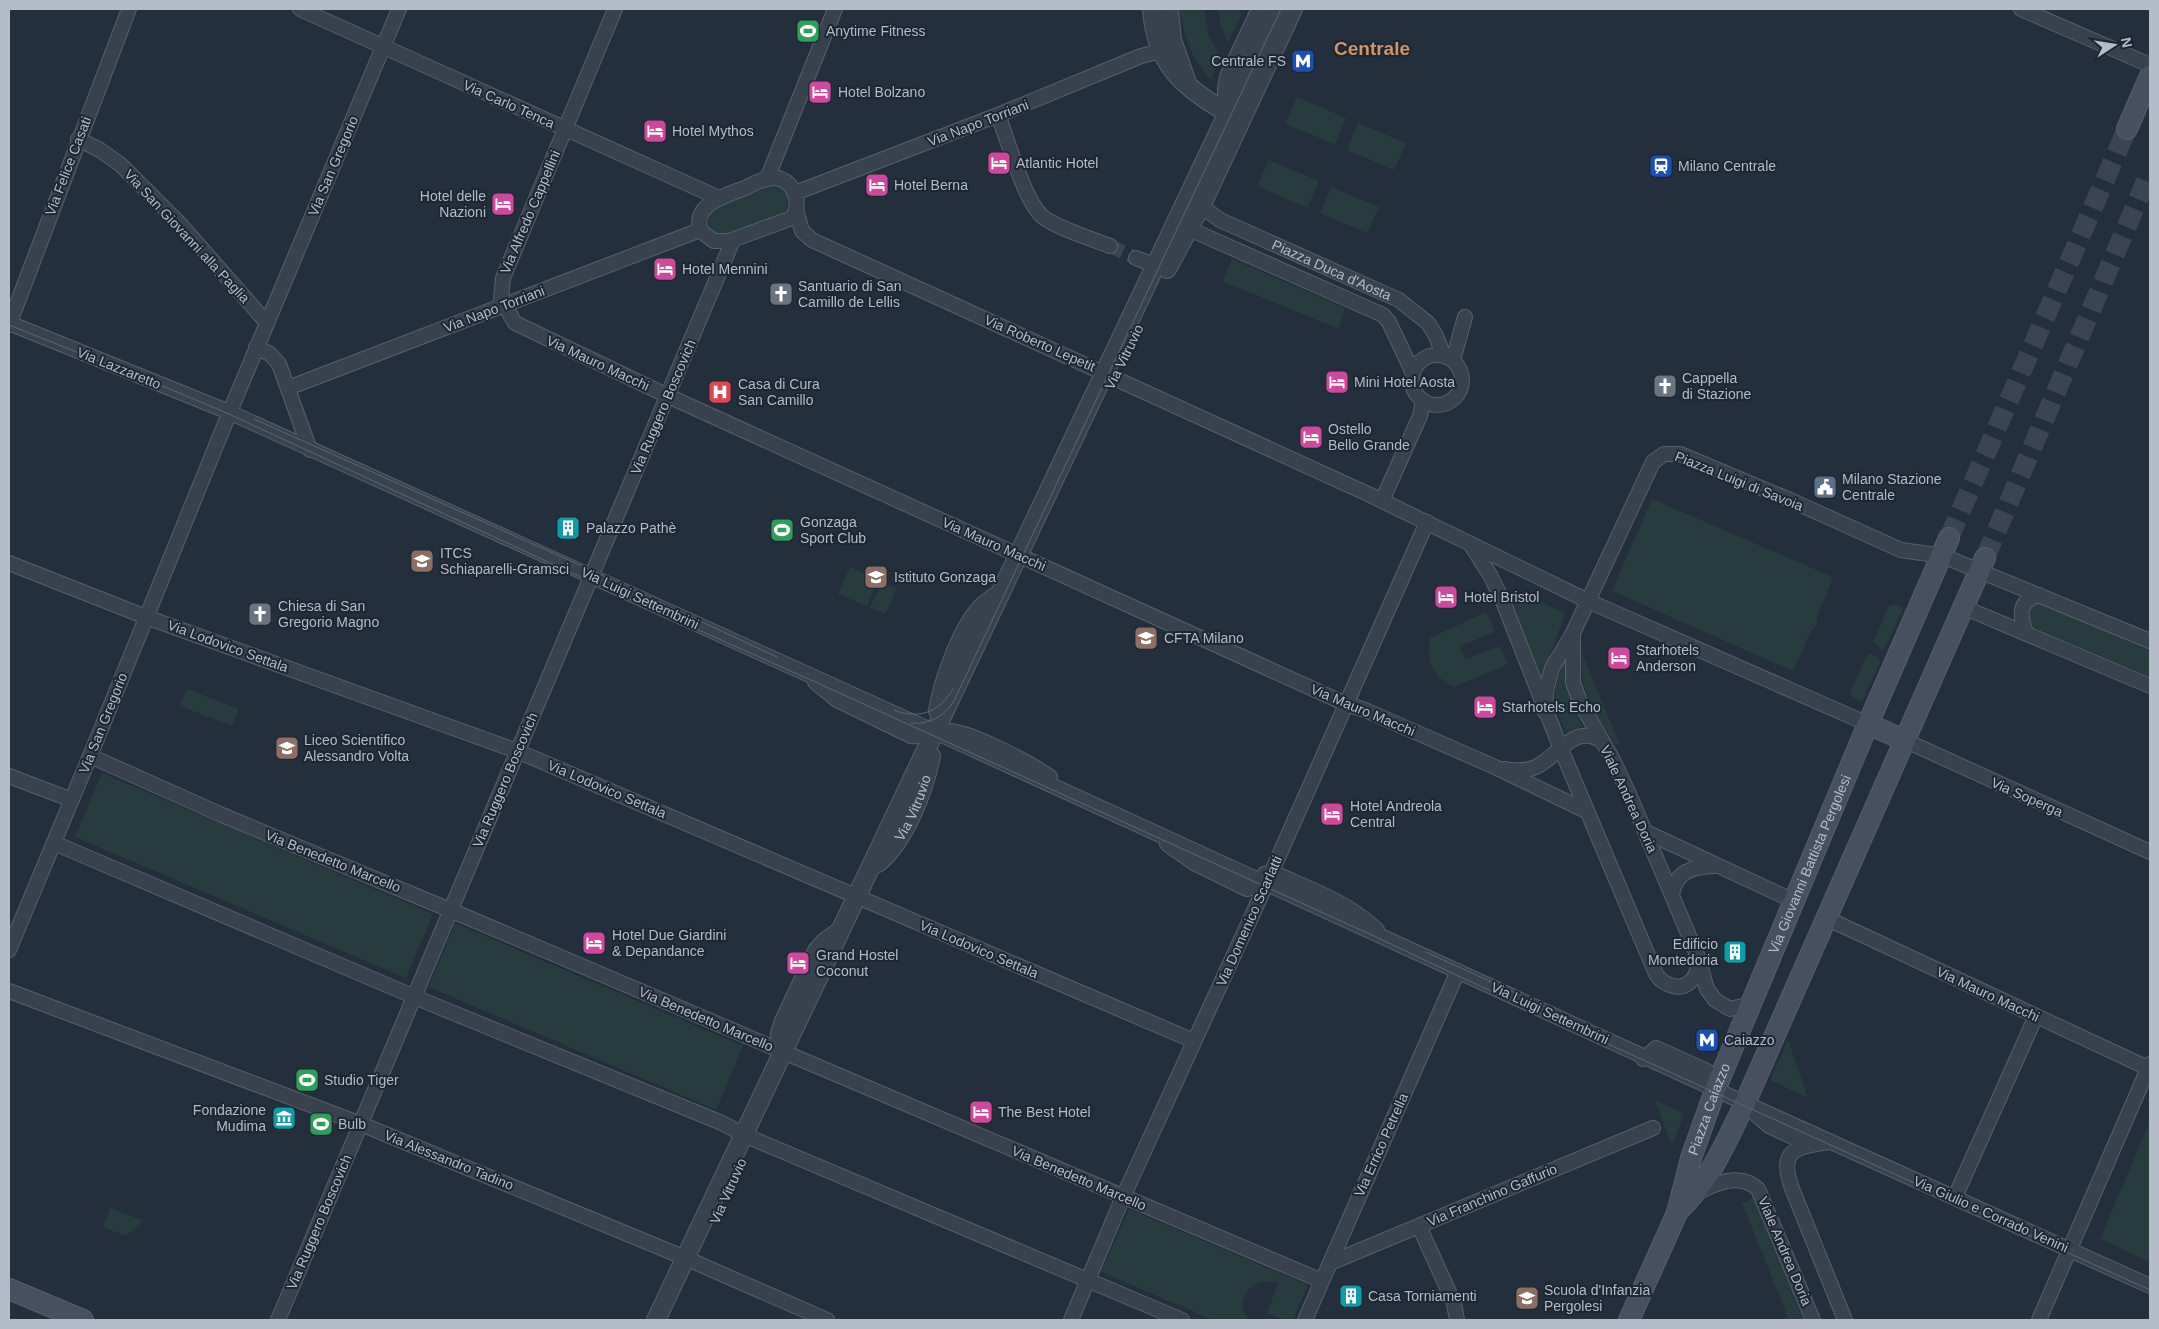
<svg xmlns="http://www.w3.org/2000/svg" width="2159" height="1329" viewBox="0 0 2159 1329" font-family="Arial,sans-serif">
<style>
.green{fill:#263c3f}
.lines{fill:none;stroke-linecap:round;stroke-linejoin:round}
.minor-tunnel{stroke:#3a4453;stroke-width:14;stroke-dasharray:14 7;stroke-linecap:butt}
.secondary-tunnel{stroke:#3a4453;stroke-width:20;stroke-dasharray:20 10;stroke-linecap:butt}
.minor-casing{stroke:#565f6c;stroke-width:16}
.tertiary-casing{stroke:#565f6c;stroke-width:20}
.secondary-casing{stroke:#565f6c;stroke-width:22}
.minor{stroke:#38414e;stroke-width:14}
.tertiary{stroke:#38414e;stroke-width:18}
.secondary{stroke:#465061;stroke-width:20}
.tram{stroke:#5a6575;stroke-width:1}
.labels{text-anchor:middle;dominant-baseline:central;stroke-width:4;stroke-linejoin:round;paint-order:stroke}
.poi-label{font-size:14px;fill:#b4bcc9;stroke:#1d2633;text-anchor:start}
.street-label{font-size:14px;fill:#b4bcc9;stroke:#1d2633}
.district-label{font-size:19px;font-weight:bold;fill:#d59563;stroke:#1d2633}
</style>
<rect width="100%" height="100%" fill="#242f3e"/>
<path class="green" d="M1181 9H1204L1209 37 1221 57 1211 80C1192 59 1182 36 1181 9Z
M1218 9H1240L1241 16 1228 43 1221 26Z
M1297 97 1346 118 1335 144 1285 124Z
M1358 123 1406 143 1394 170 1347 150Z
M1269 160 1319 181 1307 208 1257 186Z
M772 185 780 187 788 196 787 210 779 217 724 235C714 234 708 227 708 217L714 206 762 186Z
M1331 187 1379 207 1367 233 1320 213Z
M1232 259 1345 308 1339 329 1222 281Z
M1652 499 1833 577 1817 617V625L1811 631 1793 671 1612 591Z
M850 567 878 579 867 606 838 594Z
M882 582 897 588 885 614 870 607Z
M1523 592 1565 614 1542 677 1510 602Z
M2041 601 2150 646V677L2032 627C2028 615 2029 607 2041 601Z
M1894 604 1900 606 1903 610 1885 648 1882 650 1873 642 1889 606Z
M1486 612 1495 632 1460 646 1465 659 1500 646 1508 664 1454 687C1431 675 1427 663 1430 638Z
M1582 653 1619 743 1616 745C1595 714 1579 692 1582 653Z
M1870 653 1879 658 1880 662 1864 698 1860 701 1852 697 1850 693 1866 657Z
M1565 655 1567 656C1567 681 1572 703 1582 726L1566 733 1554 705 1555 690Z
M187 689 239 709 232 726 180 706Z
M102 773 433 914 406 978 75 837Z
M455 923 743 1046 716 1110 429 987Z
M1788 1040 1808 1098 1770 1080Z
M1655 1100 1684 1114 1672 1146Z
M2150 1121V1262L2100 1239Z
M1754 1198 1803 1320H1789L1742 1203Z
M110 1208 144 1221 126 1236 103 1227Z
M1129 1209 1308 1285 1293 1320H1285L1267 1313 1278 1284C1259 1276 1244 1288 1242 1307L1248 1320H1213L1101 1272Z"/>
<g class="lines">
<path class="minor-tunnel" d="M1110 246 1136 258"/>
<path class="secondary-tunnel" d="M1949 538 2127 129
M1985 558 2150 172"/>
<g class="minor-casing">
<g id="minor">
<path d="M300 9 719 198"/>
<path d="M615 9 503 278 501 299 515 323 668 396 1346 704 1365 710 1495 767 1586 811"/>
<path d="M2021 9 2150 65"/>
<path d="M998 115C1008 140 1024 201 1043 217 1057 228 1092 239 1110 246"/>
<path d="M78 139 100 150 121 165 181 225 267 323"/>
<path d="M778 178C795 183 802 204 792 218L729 241H714L702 232C689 205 727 195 745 188 755 183 766 177 778 178Z"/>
<path d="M767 179 835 9"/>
<path d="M795 193 998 115 1141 56 1161 51"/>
<path id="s1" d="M1201 206 1220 220 1399 300 1428 323 1436 336 1444 356"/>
<path d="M796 209 802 231 812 240 1368 494 1588 601 1868 724"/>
<path d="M1184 220 1190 228 1196 232 1383 315 1389 322 1413 373"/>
<path d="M1136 258 1156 266"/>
<path d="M9 323 229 412 966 746 1769 1114 2150 1286"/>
<path d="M9 325 129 9"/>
<path d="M256 347 270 354 279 364 310 450"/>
<circle cx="1437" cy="380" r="25"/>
<path d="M1453 360 1465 317"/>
<path d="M288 388 700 230"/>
<path d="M1382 501 1420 416 1423 401"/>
<path d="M1471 545 1490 575 1502 599 1561 749 1656 974C1663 985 1680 992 1691 981 1696 977 1697 969 1700 963"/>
<path d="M9 563 146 617 517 751 1194 1041"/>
<path d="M1963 607 2150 686"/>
<path d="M1573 633V682L1580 702 1612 758 1629 794 1698 957 1707 989 1715 1000 1730 1009 1751 1004"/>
<path d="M2026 633C2020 616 2017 601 2039 595"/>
<path d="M815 682 837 700 911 736C924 738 935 730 949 731 970 731 1032 764 1050 777"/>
<path d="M1545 712 1546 691 1552 668 1573 633 1653 462 1664 454H1680L1790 500 1901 550 1943 556 2150 641"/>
<path d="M1904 740 2150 852"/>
<path d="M90 756 222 815 450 910 1322 1281"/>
<path d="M1505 769C1515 771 1526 771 1536 767 1560 755 1574 723 1602 741"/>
<path d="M9 776 72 800"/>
<path d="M1646 832 1794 901"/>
<path d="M54 843 429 1003 722 1123 744 1135 1182 1320"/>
<path d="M1167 844 1194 863 1247 889 1267 883"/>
<path d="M1264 874 1272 872C1309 889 1347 901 1377 930"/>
<path d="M1672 894C1677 870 1693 867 1714 866"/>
<path d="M1826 918 2150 1069"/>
<path d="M9 950 90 756 231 409 399 9"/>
<path d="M9 991 361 1124 683 1257 827 1320"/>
<path d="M1643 1059 1656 1048 1707 1071 1715 1089"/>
<path d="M1753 1112 1769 1126 1810 1145"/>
<path d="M1831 1142C1795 1147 1777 1149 1793 1191L1845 1320"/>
<path d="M1697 1193C1716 1183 1740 1172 1758 1189L1813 1320"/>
<path d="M1955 1197 2036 1016"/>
<path d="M1419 1226 1454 1303 1457 1320"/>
<path d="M1330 1263 1653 1128"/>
<path d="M278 1320 733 240"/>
<path d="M1071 1320 1123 1197 1265 887 1427 522"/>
<path d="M1305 1320 1458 971"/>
<path d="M2039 1320 2150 1064"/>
</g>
</g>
<g class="tertiary-casing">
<g id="tertiary">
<path d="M1152 9C1156 64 1182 87 1228 113L1238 110"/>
<path d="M1169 9 1172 40 1187 83"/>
<path d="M1228 108 1227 89 1229 77 1261 9"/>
<path d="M1167 269 1201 206 1293 9"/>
<path d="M938 711C942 684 960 634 977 613 983 605 990 600 998 595"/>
<path id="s2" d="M878 863C905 840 924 791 931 756"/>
<path d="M782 1049 780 1033 784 1021 817 951 825 942 836 934"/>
<path d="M656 1320 1277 9"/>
</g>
</g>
<g class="secondary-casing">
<g id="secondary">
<path d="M2127 129 2150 76"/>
<path d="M1868 724 1904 740"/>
<path d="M1677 1212C1709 1183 1726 1142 1745 1103L1985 558"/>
<path d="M9 1289 83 1320"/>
<path id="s3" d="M1629 1320 1677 1213 1691 1158 1717 1085 1868 724 1949 538"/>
</g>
</g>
<use href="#minor" class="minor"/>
<use href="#tertiary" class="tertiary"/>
<use href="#secondary" class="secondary"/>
<path class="tram" d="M9 325 182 394 229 414 589 581 813 681 1374 936 1456 975 2150 1290
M254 419 593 571 777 657
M894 710C919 720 940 712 953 689
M911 723C930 725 944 716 954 701L1281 9
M1426 952 1585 1025"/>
</g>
<defs>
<g id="stadium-square" transform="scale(1.25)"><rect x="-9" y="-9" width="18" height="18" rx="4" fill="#2e9e5b" stroke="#1d2633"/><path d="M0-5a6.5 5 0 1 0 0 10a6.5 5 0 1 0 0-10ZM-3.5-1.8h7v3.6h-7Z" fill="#fff"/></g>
<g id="metro-square" transform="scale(1.25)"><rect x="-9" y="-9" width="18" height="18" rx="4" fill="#1a4fb4" stroke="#1d2633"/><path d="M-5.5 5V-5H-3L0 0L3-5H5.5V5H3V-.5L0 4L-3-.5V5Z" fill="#fff"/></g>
<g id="hotel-square" transform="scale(1.25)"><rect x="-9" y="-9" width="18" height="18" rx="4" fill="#d1479c" stroke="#1d2633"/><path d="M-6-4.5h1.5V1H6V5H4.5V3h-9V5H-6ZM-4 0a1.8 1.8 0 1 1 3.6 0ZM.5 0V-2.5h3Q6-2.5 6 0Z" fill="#fff"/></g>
<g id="station-square" transform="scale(1.25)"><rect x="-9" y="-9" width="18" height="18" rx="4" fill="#1a4fb4" stroke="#1d2633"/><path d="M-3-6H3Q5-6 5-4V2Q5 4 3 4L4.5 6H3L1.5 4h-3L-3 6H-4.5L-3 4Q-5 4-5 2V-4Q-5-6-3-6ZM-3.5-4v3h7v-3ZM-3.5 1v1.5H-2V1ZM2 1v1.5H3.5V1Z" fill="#fff"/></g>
<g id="church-square" transform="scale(1.25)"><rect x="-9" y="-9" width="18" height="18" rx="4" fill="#6b7280" stroke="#1d2633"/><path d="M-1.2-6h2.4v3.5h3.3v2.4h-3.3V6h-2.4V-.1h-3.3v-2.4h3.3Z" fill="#fff"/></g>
<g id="hospital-square" transform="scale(1.25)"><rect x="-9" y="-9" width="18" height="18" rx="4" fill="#e0444e" stroke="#1d2633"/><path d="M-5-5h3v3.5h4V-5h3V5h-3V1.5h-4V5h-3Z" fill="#fff"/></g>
<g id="civic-square" transform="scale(1.25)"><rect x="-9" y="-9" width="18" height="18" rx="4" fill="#5c6f8a" stroke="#1d2633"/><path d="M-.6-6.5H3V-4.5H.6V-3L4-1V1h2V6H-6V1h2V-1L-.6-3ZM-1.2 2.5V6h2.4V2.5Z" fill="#fff"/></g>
<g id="building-square" transform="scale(1.25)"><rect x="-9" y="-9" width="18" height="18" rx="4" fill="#0f9aa8" stroke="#1d2633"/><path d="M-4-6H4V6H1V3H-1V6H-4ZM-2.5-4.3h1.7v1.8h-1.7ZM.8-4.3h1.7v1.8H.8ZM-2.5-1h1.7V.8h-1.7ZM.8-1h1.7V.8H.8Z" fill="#fff"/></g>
<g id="school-square" transform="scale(1.25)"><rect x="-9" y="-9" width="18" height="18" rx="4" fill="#8d6e63" stroke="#1d2633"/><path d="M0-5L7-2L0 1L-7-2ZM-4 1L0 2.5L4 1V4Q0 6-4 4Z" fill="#fff"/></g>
<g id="museum-square" transform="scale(1.25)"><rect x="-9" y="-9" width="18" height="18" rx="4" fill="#0f9aa8" stroke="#1d2633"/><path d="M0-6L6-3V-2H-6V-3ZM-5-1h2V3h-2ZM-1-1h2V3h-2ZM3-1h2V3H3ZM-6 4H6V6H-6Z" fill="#fff"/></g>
</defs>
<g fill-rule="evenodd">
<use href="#stadium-square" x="808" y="31"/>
<use href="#metro-square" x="1303" y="61"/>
<use href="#hotel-square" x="820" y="92"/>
<use href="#hotel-square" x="655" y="131"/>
<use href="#hotel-square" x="999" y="163"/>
<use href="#station-square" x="1661" y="166"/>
<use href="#hotel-square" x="877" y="185"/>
<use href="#hotel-square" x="503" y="204"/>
<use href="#hotel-square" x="665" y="269"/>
<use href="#church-square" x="781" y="294"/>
<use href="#hotel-square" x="1337" y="382"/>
<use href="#church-square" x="1665" y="386"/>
<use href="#hospital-square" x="720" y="392"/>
<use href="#hotel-square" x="1311" y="437"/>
<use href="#civic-square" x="1825" y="487"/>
<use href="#building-square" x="568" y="528"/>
<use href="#stadium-square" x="782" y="530"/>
<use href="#school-square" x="422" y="561"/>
<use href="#school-square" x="876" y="577"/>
<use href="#hotel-square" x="1446" y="597"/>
<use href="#church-square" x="260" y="614"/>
<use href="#school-square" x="1146" y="638"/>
<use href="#hotel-square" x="1619" y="658"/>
<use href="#hotel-square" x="1485" y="707"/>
<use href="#school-square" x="287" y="748"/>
<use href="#hotel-square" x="1332" y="814"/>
<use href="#hotel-square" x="594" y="943"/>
<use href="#building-square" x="1735" y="952"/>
<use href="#hotel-square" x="798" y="963"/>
<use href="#metro-square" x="1707" y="1040"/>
<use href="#stadium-square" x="307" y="1080"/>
<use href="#hotel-square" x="981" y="1112"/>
<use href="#museum-square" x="284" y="1118"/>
<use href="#stadium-square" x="321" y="1124"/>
<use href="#building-square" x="1351" y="1296"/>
<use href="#school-square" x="1527" y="1298"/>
</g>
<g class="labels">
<g class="poi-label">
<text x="826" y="31">Anytime Fitness</text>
<text x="1286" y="61" text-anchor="end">Centrale FS</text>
<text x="838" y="92">Hotel Bolzano</text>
<text x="672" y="131">Hotel Mythos</text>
<text x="1016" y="163">Atlantic Hotel</text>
<text x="1678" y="166">Milano Centrale</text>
<text x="894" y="185">Hotel Berna</text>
<text x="486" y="196" text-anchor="end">Hotel delle<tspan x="486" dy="16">Nazioni</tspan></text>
<text x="682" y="269">Hotel Mennini</text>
<text x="798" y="286">Santuario di San<tspan x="798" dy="16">Camillo de Lellis</tspan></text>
<text x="1682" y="378">Cappella<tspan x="1682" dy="16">di Stazione</tspan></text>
<text x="1354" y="382">Mini Hotel Aosta</text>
<text x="738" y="384">Casa di Cura<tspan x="738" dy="16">San Camillo</tspan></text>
<text x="1328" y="429">Ostello<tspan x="1328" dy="16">Bello Grande</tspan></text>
<text x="1842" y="479">Milano Stazione<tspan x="1842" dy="16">Centrale</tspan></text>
<text x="800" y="522">Gonzaga<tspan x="800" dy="16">Sport Club</tspan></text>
<text x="586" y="528">Palazzo Pathè</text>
<text x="440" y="553">ITCS<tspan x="440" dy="16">Schiaparelli-Gramsci</tspan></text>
<text x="894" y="577">Istituto Gonzaga</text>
<text x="1464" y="597">Hotel Bristol</text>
<text x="278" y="606">Chiesa di San<tspan x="278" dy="16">Gregorio Magno</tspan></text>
<text x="1164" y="638">CFTA Milano</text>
<text x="1636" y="650">Starhotels<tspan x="1636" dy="16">Anderson</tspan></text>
<text x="1502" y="707">Starhotels Echo</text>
<text x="304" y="740">Liceo Scientifico<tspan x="304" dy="16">Alessandro Volta</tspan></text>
<text x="1350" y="806">Hotel Andreola<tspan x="1350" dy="16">Central</tspan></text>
<text x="612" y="935">Hotel Due Giardini<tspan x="612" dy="16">&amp; Depandance</tspan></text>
<text x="1718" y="944" text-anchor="end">Edificio<tspan x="1718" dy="16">Montedoria</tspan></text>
<text x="816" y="955">Grand Hostel<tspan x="816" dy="16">Coconut</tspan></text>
<text x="1724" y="1040">Caiazzo</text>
<text x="324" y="1080">Studio Tiger</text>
<text x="266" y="1110" text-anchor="end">Fondazione<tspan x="266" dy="16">Mudima</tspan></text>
<text x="998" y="1112">The Best Hotel</text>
<text x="338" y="1124">Bulb</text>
<text x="1544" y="1290">Scuola d'Infanzia<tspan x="1544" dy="16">Pergolesi</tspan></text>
<text x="1368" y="1296">Casa Torniamenti</text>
</g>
<g class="street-label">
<text transform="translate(509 104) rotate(24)">Via Carlo Tenca</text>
<text transform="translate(978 123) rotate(-21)">Via Napo Torriani</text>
<text transform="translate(68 166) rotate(-69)">Via Felice Casati</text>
<text transform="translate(333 166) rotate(-67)">Via San Gregorio</text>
<text transform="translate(530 212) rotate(-67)">Via Alfredo Cappellini</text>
<text transform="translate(187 236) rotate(47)">Via San Giovanni alla Paglia</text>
<text stroke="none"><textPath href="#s1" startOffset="146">Piazza Duca d'Aosta</textPath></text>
<text transform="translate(494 309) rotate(-21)">Via Napo Torriani</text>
<text transform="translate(1040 343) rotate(24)">Via Roberto Lepetit</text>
<text transform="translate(1124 357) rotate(-64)">Via Vitruvio</text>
<text transform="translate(598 363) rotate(25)">Via Mauro Macchi</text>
<text transform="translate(119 368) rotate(22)">Via Lazzaretto</text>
<text transform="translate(663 407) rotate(-67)">Via Ruggero Boscovich</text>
<text transform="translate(1739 481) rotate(22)">Piazza Luigi di Savoia</text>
<text transform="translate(994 544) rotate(24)">Via Mauro Macchi</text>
<text transform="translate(640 598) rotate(25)">Via Luigi Settembrini</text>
<text transform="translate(228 646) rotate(20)">Via Lodovico Settala</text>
<text transform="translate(1363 710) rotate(23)">Via Mauro Macchi</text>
<text transform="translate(103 723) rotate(-68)">Via San Gregorio</text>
<text transform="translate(505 780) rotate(-67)">Via Ruggero Boscovich</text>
<text transform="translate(607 789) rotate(23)">Via Lodovico Settala</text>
<text transform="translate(2027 797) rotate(24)">Via Soperga</text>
<text transform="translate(1629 799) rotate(65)">Viale Andrea Doria</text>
<text stroke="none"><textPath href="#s2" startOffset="66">Via Vitruvio</textPath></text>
<text transform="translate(333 861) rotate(22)">Via Benedetto Marcello</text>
<text stroke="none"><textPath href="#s3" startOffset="491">Via Giovanni Battista Pergolesi</textPath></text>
<text transform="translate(1249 921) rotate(-66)">Via Domenico Scarlatti</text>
<text transform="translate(979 949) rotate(23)">Via Lodovico Settala</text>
<text transform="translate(1988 994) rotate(25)">Via Mauro Macchi</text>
<text transform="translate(1550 1013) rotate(25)">Via Luigi Settembrini</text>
<text transform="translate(706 1019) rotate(23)">Via Benedetto Marcello</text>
<text stroke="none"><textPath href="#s3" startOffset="226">Piazza Caiazzo</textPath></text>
<text transform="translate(1381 1145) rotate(-66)">Via Errico Petrella</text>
<text transform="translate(449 1160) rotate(22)">Via Alessandro Tadino</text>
<text transform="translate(1079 1178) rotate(23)">Via Benedetto Marcello</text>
<text transform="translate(728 1191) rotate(-66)">Via Vitruvio</text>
<text transform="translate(1492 1195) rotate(-23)">Via Franchino Gaffurio</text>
<text transform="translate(1991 1214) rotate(24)">Via Giulio e Corrado Venini</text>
<text transform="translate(319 1222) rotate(-67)">Via Ruggero Boscovich</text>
<text transform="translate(1785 1251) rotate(67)">Viale Andrea Doria</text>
</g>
<g class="district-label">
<text x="1372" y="48">Centrale</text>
</g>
</g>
<rect width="2159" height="1329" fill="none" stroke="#b4bcc9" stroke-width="20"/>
<g transform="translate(2114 45) rotate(78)" stroke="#1d2633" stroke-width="4" paint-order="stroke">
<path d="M0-4L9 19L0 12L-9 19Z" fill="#b4bcc9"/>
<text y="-8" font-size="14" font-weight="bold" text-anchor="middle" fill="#b4bcc9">N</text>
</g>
</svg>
